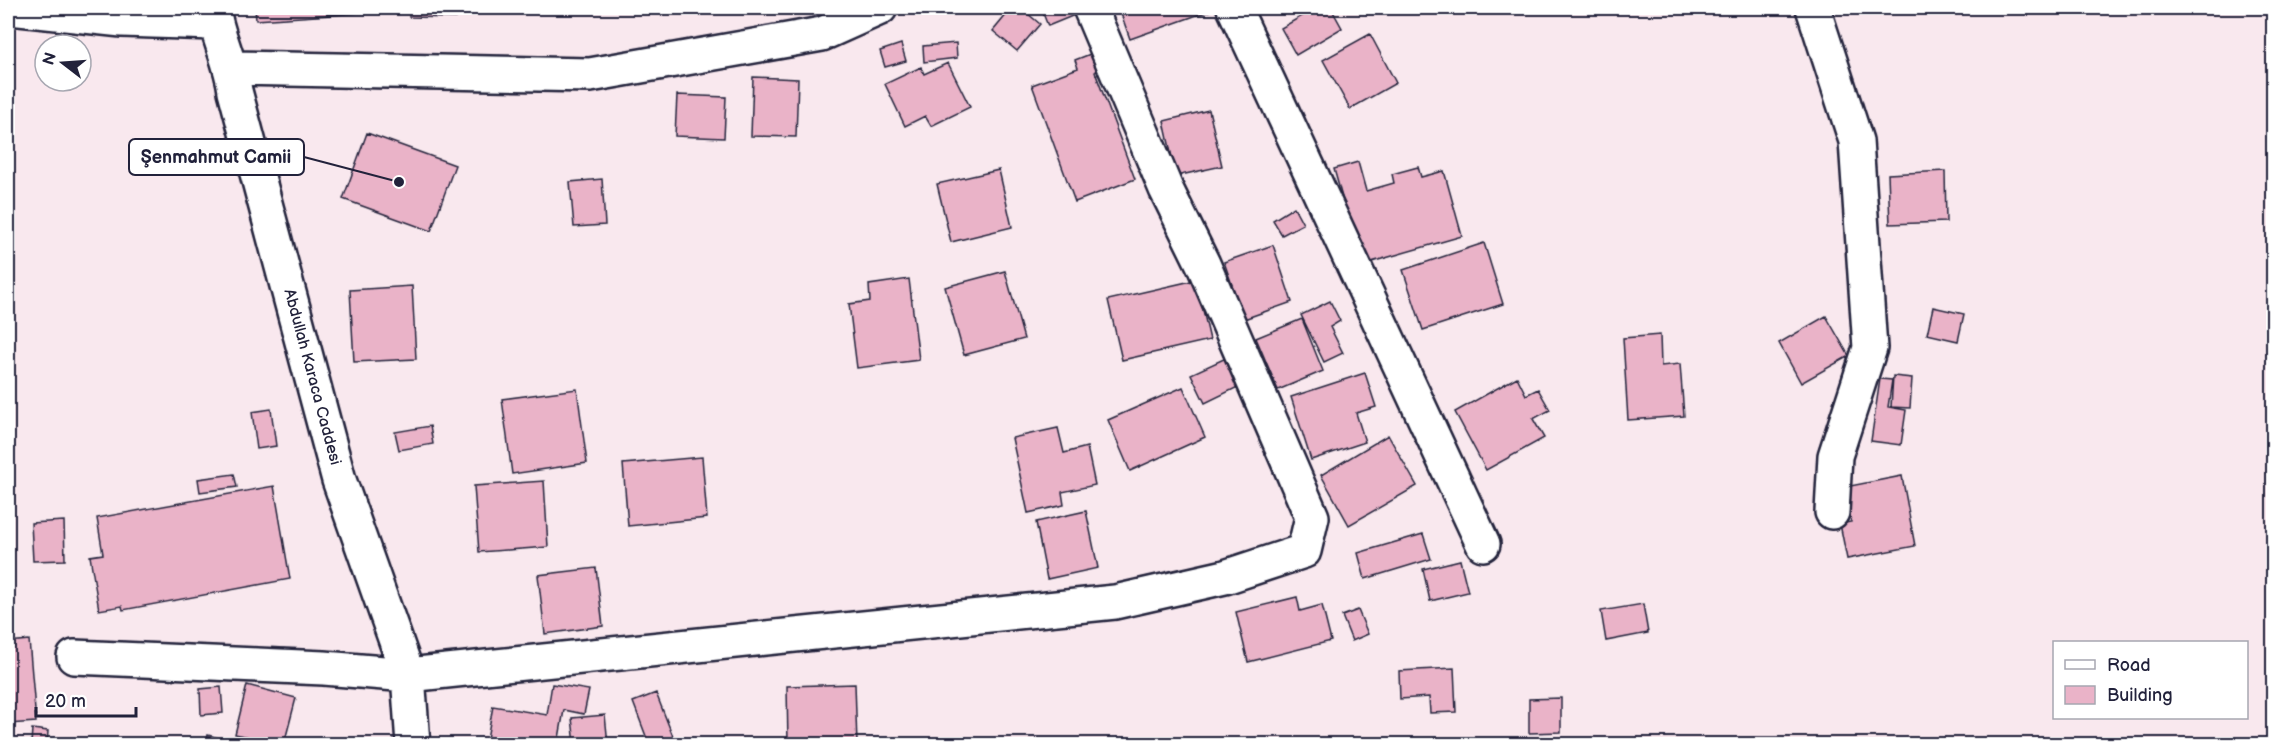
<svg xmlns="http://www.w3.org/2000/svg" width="2281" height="752" viewBox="0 0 2281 752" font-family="'Balsamiq Sans',sans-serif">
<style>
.building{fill:#eab3c8;stroke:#22223b;stroke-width:1.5}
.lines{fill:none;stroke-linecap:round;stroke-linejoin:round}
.minor-casing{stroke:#22223b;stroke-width:38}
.minor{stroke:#fff;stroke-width:33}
.labels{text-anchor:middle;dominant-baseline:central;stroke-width:4.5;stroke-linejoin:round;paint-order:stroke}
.street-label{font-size:16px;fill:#22223b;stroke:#fff}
.leader{fill:none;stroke:#22223b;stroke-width:2}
.callout-dot{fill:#22223b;stroke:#fff;stroke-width:2}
.callout{fill:#fff;stroke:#22223b;stroke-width:2}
.callout-label{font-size:18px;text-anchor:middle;font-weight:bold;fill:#22223b}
</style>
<rect width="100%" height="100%" fill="#f9e8ee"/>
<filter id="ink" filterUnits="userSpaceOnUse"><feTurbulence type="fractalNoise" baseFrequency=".0167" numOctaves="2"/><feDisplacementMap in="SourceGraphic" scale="12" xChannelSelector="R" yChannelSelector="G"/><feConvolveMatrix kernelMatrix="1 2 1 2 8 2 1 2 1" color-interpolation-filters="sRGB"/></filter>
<g filter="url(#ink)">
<path class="building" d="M255 8H375L376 12 256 20Z
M409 8H456V18L409 17Z
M1012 8H1021L1040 24 1017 51 993 31Z
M1041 8H1081L1082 12 1048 26Z
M1119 8H1217L1130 39Z
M1316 8H1331L1342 28 1296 55 1281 28Z
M1370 34 1396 83 1350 109 1323 60Z
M956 43 957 58 924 62 923 46Z
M901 44 906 61 885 67 880 51Z
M1098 51 1103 68 1095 72 1135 179 1075 202 1032 85 1078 68 1075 60Z
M948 63 970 107 931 126 925 116 905 126 885 84 921 67 924 74Z
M753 77 798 79 796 137 751 136Z
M677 95 726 97 724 138 675 136Z
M1209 110 1222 166 1176 176 1164 121Z
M367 133 455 165 431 231 343 199Z
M1358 162 1366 191 1394 183 1392 174 1418 167 1421 177 1444 171 1462 236 1361 265 1334 169Z
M999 170 1012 227 951 242 937 184Z
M1945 171 1946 222 1890 224 1888 174Z
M602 179 605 225 574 227 570 182Z
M1294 207 1303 224 1282 235 1273 220Z
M1484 243 1503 304 1423 330 1403 270Z
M1273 245 1292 302 1244 319 1224 262Z
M1005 271 1024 339 964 355 945 287Z
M909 279 919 360 857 368 849 304 870 301 869 285Z
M1196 280 1210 340 1122 360 1108 300Z
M412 286 416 359 354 362 350 290Z
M1330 301 1340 321 1330 327 1343 353 1324 362 1301 315Z
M1933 307 1964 314 1958 341 1927 334Z
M1826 316 1849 356 1801 383 1779 343Z
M1302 319 1323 371 1278 390 1256 338Z
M1660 335 1661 366 1680 364 1684 416 1628 420 1623 338Z
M1226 358 1240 386 1205 403 1191 374Z
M1365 373 1376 407 1356 413 1365 442 1311 460 1291 397Z
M1893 376 1912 378 1910 408 1891 407Z
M1517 377 1526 395 1538 389 1550 410 1533 419 1544 438 1486 470 1455 412Z
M1880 379 1892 380 1888 407 1906 410 1901 445 1871 441Z
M1183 387 1205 437 1130 471 1108 420Z
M577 389 587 463 512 474 502 399Z
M271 409 276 446 257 449 252 412Z
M430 426 433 444 399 450 395 432Z
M1058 428 1064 453 1087 447 1095 485 1062 492 1064 505 1028 513 1012 438Z
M1388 435 1417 486 1349 525 1321 475Z
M702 457 707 518 628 526 623 464Z
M234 474 237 487 200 492 198 479Z
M1902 476 1915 546 1847 559 1840 524 1851 522 1845 487Z
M544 481 548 547 479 552 474 486Z
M274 486 290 579 123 610 122 606 99 610 90 556 103 554 97 518Z
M1086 511 1098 568 1047 579 1036 522Z
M64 521 65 560 33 561 31 523Z
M1423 534 1431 559 1365 579 1358 553Z
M1460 560 1468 592 1430 601 1423 569Z
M596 568 603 626 545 634 538 575Z
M1297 597 1300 611 1322 605 1331 641 1248 662 1236 612Z
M1643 604 1648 633 1606 641 1601 611Z
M1358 610 1368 634 1352 641 1342 616Z
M29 640 36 722 8 724V642Z
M1454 668 1456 712 1430 713 1429 697 1400 699 1399 671Z
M552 684 589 690 584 714 564 710 558 744H486L493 706 547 715Z
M855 684 857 744H788L787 686Z
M247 685 296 698 284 744 235 734Z
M221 687 223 713 201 715 200 689Z
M656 693 674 739 660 744H649L633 702Z
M1561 698V732L1529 733V699Z
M605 715 608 744H575L572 718Z
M32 729 48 731 47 744H31Z
M208 735 233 742 232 744H206Z"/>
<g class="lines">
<g class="minor-casing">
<path id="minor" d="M10 8 122 20 215 23
M213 8C217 37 231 61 235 91L339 480 408 675 413 744
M1234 8 1483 544
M1813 8 1856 141 1870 348 1835 456 1832 512
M232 68 590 75 822 34 880 8
M74 657 324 668 408 675 1115 602 1225 577 1304 551 1312 517 1203 264 1166 189 1090 8"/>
</g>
<use href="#minor" class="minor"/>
</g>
</g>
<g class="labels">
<g class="street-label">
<text transform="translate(312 377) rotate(75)">Abdullah Karaca Caddesi</text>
</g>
</g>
<path class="leader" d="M399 182L304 157"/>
<circle class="callout-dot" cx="399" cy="182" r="6"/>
<rect class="callout" x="129" y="139" width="175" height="36" rx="6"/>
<g class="callout-label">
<text x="216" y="163">Şenmahmut Camii</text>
</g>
<rect width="2281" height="752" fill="none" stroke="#fff" stroke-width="30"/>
<rect x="15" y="15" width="2251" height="722" fill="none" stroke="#22223b" stroke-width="2" filter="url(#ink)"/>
<rect x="2053" y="641" width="195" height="78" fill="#ffffff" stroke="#a7a7b1" stroke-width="1.5"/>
<rect x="2065" y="660" width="30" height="9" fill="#ffffff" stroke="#a7a7b1" stroke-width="1.5"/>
<text x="2107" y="671" font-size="18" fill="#22223b">Road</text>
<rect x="2065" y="686" width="30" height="18" fill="#eab3c8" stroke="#a7a7b1" stroke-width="1.5"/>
<text x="2107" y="701" font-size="18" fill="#22223b">Building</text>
<g transform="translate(63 63) rotate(287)"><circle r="28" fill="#ffffff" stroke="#a7a7b1" stroke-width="1.5"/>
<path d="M0-4.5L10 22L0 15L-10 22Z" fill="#22223b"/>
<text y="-9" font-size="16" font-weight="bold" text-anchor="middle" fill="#22223b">N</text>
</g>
<path d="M36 707v9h100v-9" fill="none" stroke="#22223b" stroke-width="3"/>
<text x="45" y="707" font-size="18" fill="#22223b" stroke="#ffffff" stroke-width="4.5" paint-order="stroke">20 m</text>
</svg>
